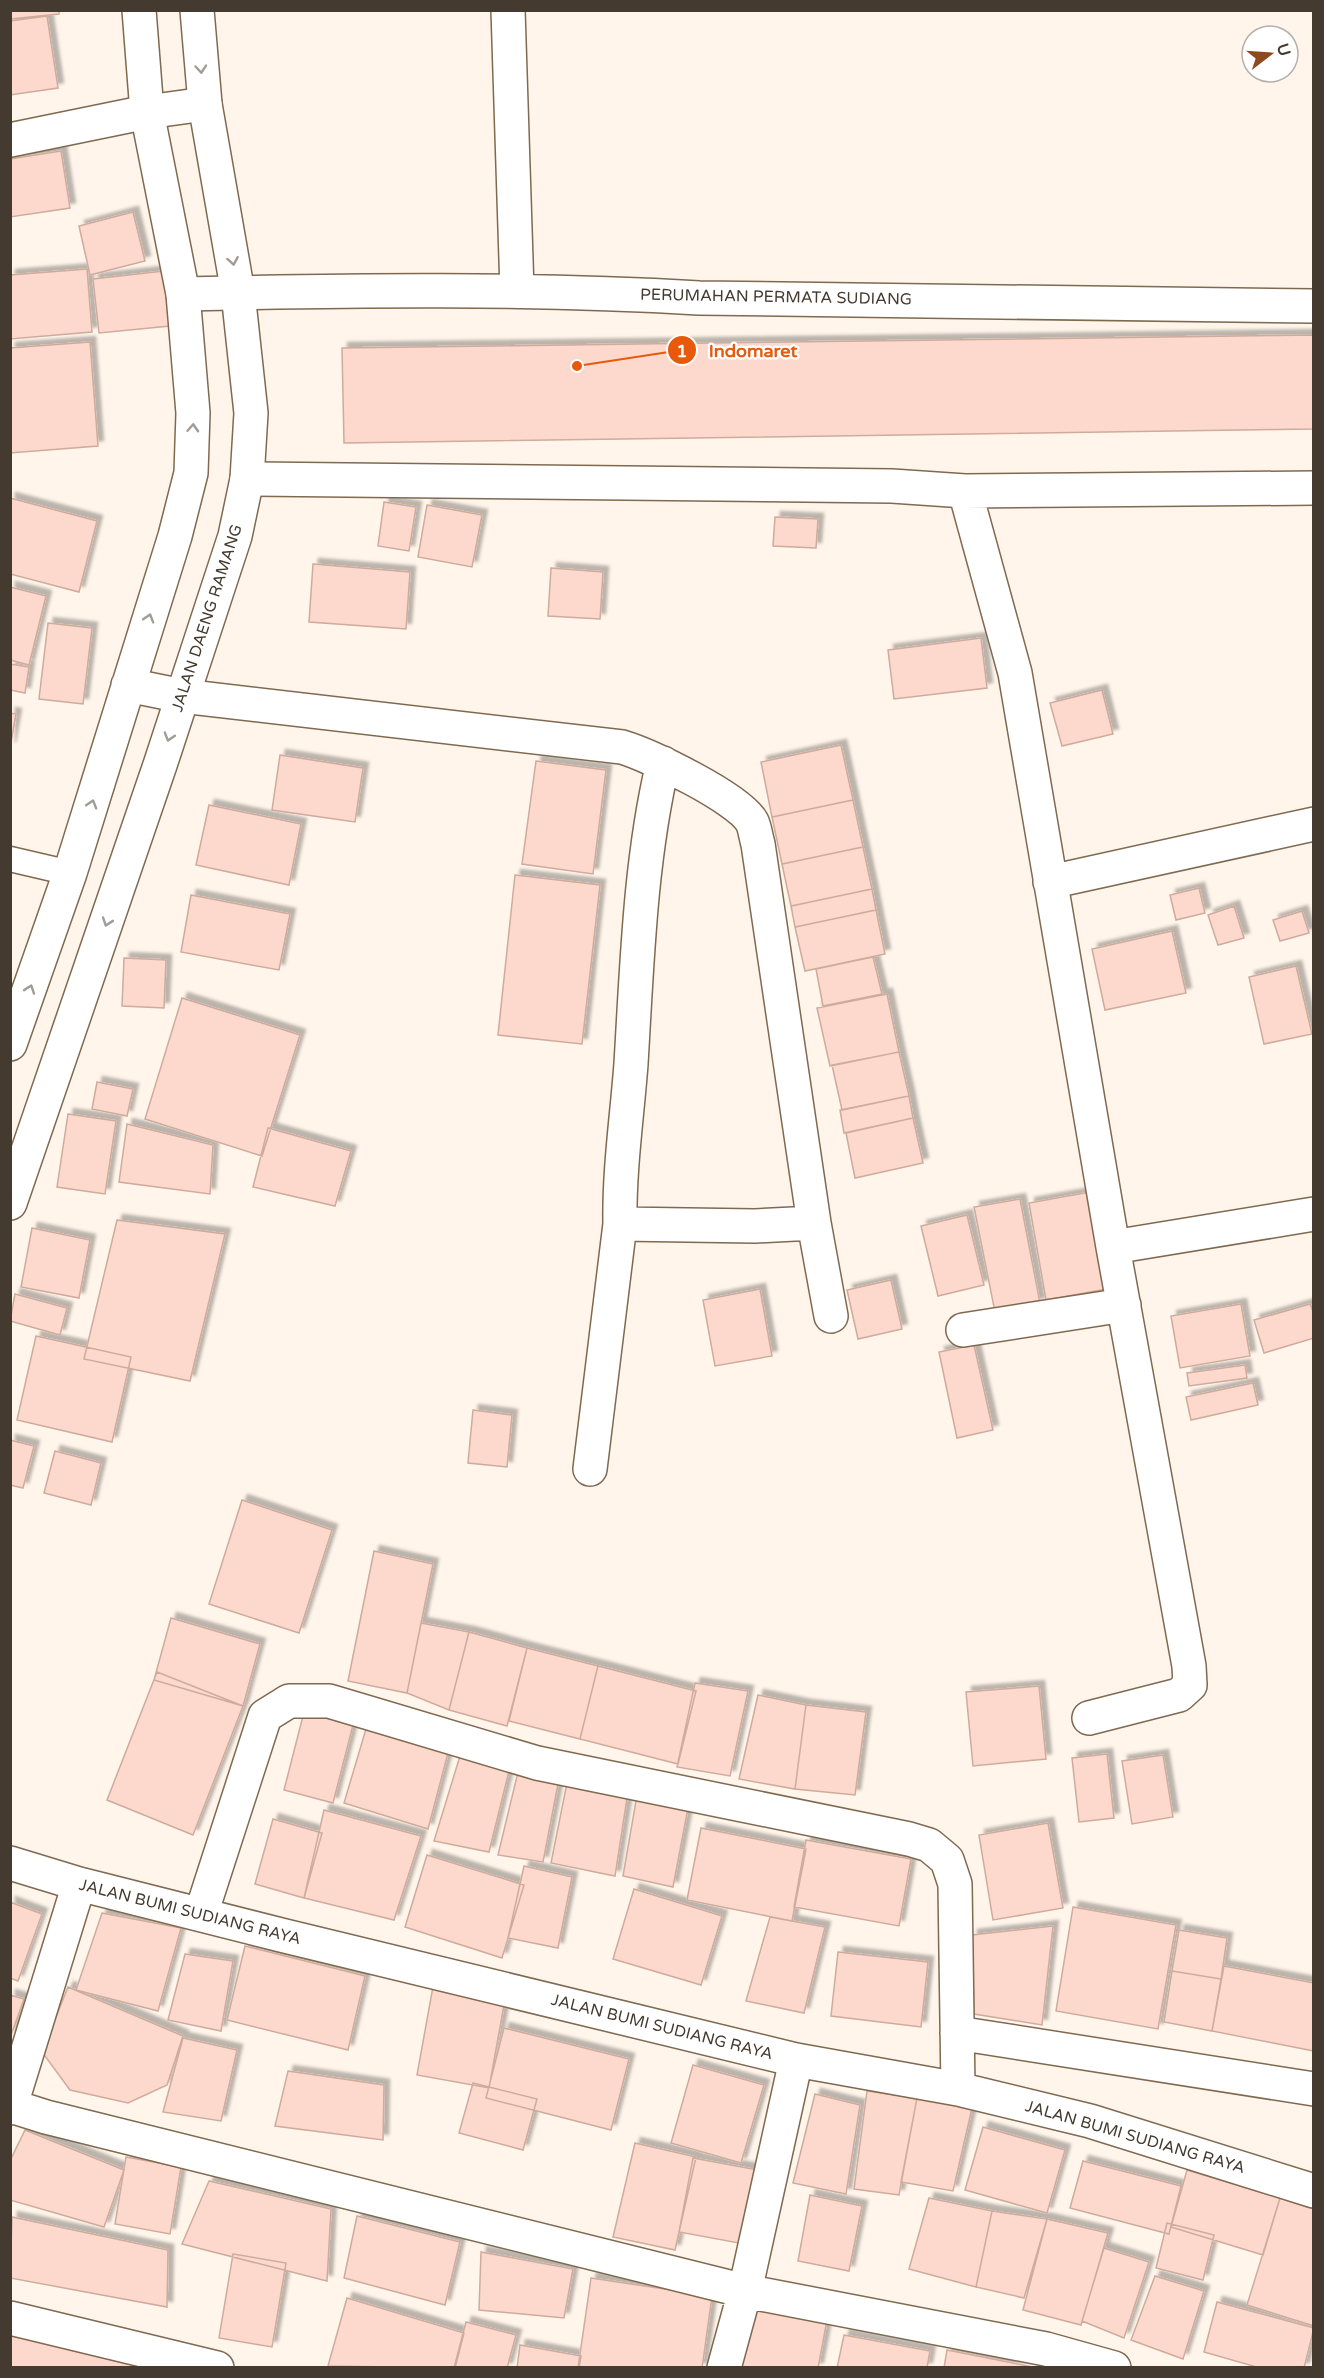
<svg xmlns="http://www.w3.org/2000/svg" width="1324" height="2378" viewBox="0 0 1324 2378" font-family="'Varela Round',sans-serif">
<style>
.building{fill:#fcd9cc;stroke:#cfab9d;stroke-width:1.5;filter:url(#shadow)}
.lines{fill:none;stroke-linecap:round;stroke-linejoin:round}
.service-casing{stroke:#7f6950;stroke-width:27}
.minor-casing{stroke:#7f6950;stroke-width:36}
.secondary-casing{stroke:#7f6950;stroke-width:36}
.service{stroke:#fff;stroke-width:24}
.minor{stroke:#fff;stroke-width:33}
.secondary{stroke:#fff;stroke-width:33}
.oneway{stroke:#a29c97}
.labels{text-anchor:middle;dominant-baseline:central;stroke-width:4.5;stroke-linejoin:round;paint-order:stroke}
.street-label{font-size:16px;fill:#443a2f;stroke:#fff}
.leader{fill:none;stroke:#e8590c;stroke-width:2}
.callout-dot{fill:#e8590c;stroke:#fff;stroke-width:2}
.mark-label{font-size:18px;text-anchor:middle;font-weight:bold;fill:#fff}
.callout-label{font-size:18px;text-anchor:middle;font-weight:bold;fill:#e8590c;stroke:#fff;stroke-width:4.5;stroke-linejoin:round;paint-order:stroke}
</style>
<defs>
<filter id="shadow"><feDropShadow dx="5.5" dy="-5.5" stdDeviation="1.5" flood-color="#0004"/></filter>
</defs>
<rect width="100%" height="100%" fill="#fff5ea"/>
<path class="building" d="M10 10H59V14L10 19Z
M47 16 58 88 10 95V21Z
M61 151 70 208 10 217V159Z
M133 212 145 261 90 275 79 226Z
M87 269 92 332 10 339V275Z
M164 271 170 326 99 333 93 279Z
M1314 335V429L344 443 342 348Z
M90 342 98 446 10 453V348Z
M10 498 97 521 79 592 10 574Z
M384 502 416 507 409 551 378 546Z
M427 505 482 515 472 567 418 557Z
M775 517 818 519 816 548 773 546Z
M313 564 410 572 406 629 309 622Z
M551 568 603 572 600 619 548 616Z
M10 587 46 596 29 665 10 660Z
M48 623 92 628 83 704 39 699Z
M981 638 987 688 894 699 888 650Z
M10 664 29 667 25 693 10 690Z
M1102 690 1113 734 1062 746 1050 703Z
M10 713 16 714 10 748Z
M841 745 853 800 772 817 761 762Z
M280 755 363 768 355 822 272 810Z
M536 761 606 770 593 874 522 864Z
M853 800 863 847 782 864 772 817Z
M209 805 301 824 289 885 196 865Z
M863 847 872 889 791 906 782 864Z
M515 875 600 885 582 1044 498 1035Z
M1199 888 1205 913 1176 920 1170 895Z
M872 889 876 910 795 927 791 906Z
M191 895 290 914 279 970 181 952Z
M1234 906 1244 938 1218 945 1208 915Z
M876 910 885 954 805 971 795 927Z
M1302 911 1309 933 1280 941 1273 920Z
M1172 931 1186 993 1105 1010 1092 949Z
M873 957 882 994 823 1006 816 969Z
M124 958 166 960 164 1008 122 1006Z
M1296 966 1312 1034 1264 1044 1249 977Z
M887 994 899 1052 830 1066 817 1008Z
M182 998 300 1035 262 1156 145 1119Z
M899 1052 909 1096 842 1110 832 1065Z
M97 1082 133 1089 127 1116 92 1109Z
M909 1096 913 1118 844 1133 840 1110Z
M68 1114 116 1121 105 1194 57 1187Z
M913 1118 923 1163 855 1178 846 1133Z
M127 1124 213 1145 210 1194 119 1182Z
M268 1128 351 1151 335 1206 253 1187Z
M1090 1192 1107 1289 1046 1300 1029 1203Z
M1020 1199 1040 1303 995 1312 974 1207Z
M967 1215 984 1285 938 1296 921 1226Z
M117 1220 225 1234 190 1381 84 1359Z
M32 1228 90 1240 79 1298 21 1287Z
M891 1280 902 1329 858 1339 847 1290Z
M760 1289 772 1356 715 1366 703 1300Z
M15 1294 67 1308 60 1335 10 1321Z
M1241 1304 1250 1356 1180 1368 1171 1316Z
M1310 1304 1314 1314V1338L1264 1353 1254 1320Z
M36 1336 131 1357 112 1442 17 1420Z
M974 1345 993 1430 957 1438 939 1352Z
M1245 1365 1247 1378 1189 1386 1187 1373Z
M1253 1383 1258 1405 1191 1420 1186 1397Z
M473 1410 512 1415 507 1467 468 1463Z
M10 1440 34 1446 23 1488 10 1485Z
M55 1451 101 1463 91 1505 44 1493Z
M242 1500 332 1530 299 1633 209 1604Z
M374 1551 433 1564 407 1693 348 1681Z
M171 1618 260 1644 243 1706 154 1680Z
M421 1623 469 1632 449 1710 407 1693Z
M469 1632 527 1648 507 1726 449 1710Z
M527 1648 598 1666 580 1739 509 1721Z
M598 1666 696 1691 678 1764 580 1739Z
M157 1672 243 1706 193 1835 107 1800Z
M695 1683 748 1691 730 1776 677 1767Z
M1039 1686 1046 1759 973 1766 966 1692Z
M758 1695 806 1705 795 1789 739 1779Z
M806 1705 866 1712 855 1795 795 1789Z
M304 1712 353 1725 333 1803 284 1790Z
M366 1729 448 1753 428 1829 344 1803Z
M1107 1754 1114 1818 1079 1822 1072 1758Z
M1163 1755 1173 1817 1132 1824 1122 1761Z
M460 1756 509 1771 489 1852 434 1841Z
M518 1772 559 1779 543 1862 498 1855Z
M567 1783 627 1798 615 1876 551 1863Z
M637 1795 688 1808 673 1887 623 1876Z
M324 1810 421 1836 394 1920 304 1898Z
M273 1819 322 1833 304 1898 255 1884Z
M1048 1823 1063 1908 993 1920 979 1835Z
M701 1828 806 1849 792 1921 687 1900Z
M806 1840 911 1859 899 1926 794 1907Z
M427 1855 524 1885 502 1958 405 1927Z
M524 1866 572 1877 558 1948 508 1938Z
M634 1889 722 1916 701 1985 613 1959Z
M10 1902 42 1914 18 1981 10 1978Z
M1073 1907 1176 1925 1158 2029 1056 2011Z
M102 1913 181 1928 158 2011 76 1990Z
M770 1917 825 1927 804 2013 746 2001Z
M1053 1926 1042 2025 974 2014 972 1935Z
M1179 1930 1227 1938 1221 1979 1172 1971Z
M245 1946 365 1976 348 2050 227 2020Z
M838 1952 928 1962 921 2027 831 2016Z
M185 1954 233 1961 221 2031 168 2020Z
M1224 1966 1314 1983V2051L1212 2031Z
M1172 1971 1221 1979 1212 2031 1164 2022Z
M434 1981 506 1994 489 2088 417 2075Z
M68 1987 183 2036 167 2085 128 2103 70 2090 42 2052Z
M10 1995 24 1999 10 2038Z
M504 2028 629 2059 611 2130 486 2098Z
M183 2038 237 2050 221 2121 163 2112Z
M693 2065 764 2085 741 2163 671 2143Z
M288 2071 384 2085 383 2140 275 2126Z
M473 2083 537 2099 523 2150 459 2133Z
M867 2091 917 2098 899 2195 854 2189Z
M815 2094 860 2105 846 2194 793 2183Z
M917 2098 972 2108 953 2191 901 2182Z
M983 2127 1065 2150 1047 2213 965 2190Z
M25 2130 124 2170 104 2227 10 2200V2161Z
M635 2143 696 2157 675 2250 613 2237Z
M126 2157 181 2167 170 2234 115 2224Z
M693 2158 758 2170 744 2244 679 2232Z
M1083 2161 1181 2186 1169 2234 1070 2208Z
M1187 2170 1280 2198 1263 2255 1171 2227Z
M209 2181 331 2209 327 2281 182 2244Z
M810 2195 862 2206 849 2271 798 2261Z
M929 2198 992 2211 976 2287 909 2269Z
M1280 2198 1314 2209V2326L1247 2305Z
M992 2211 1047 2219 1024 2298 976 2287Z
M357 2216 460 2242 445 2305 344 2278Z
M12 2217 168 2250 167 2307 10 2278Z
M1047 2219 1108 2233 1081 2325 1023 2310Z
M1167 2223 1214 2235 1203 2280 1156 2268Z
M1104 2248 1149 2262 1124 2338 1082 2321Z
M481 2252 573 2269 564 2318 479 2310Z
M233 2254 286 2263 272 2347 219 2338Z
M1155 2276 1204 2291 1183 2359 1131 2340Z
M591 2278 712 2296 702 2368H578Z
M347 2298 464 2333 455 2368 328 2366Z
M752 2301 828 2315 818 2368H740Z
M1217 2302 1314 2328 1304 2368H1260L1204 2352Z
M466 2322 516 2335 507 2368H454Z
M10 2328 140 2363 138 2368H10Z
M844 2335 930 2351 927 2368H837Z
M520 2345 581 2356 579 2368H517Z
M947 2350 1033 2367V2368H944Z"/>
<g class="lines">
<g class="service-casing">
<path id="service" d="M10 859 70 873"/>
</g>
<g class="minor-casing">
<path id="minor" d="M508 10 517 291
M10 140 147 112 205 104
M183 294C355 290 527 288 699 298L1314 306
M247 479 892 486 965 491 1314 488
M965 491 1015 673 1113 1247 1189 1666 1190 1685 1179 1695 1089 1718
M182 696 622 747C649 755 739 798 752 822 755 828 756 838 758 844L814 1223 755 1226 620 1224
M1050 882 1314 824
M814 1223 831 1316
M1113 1247 1314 1214
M963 1330 1124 1305
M590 1469 620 1224C619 1170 627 1117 631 1064 637 964 640 860 663 763
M10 1863 79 1884 285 1936 796 2060 958 2089 1090 2121 1314 2191
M201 1914 265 1716 289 1701H329L537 1763 909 1839 929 1845 947 1860 955 1884 958 2089
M957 2033 1314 2089
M11 2106 46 2117 745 2291 1046 2349 1114 2368
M10 2108 79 1884
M10 2318 217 2368
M724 2368 745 2291 796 2060"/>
</g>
<g class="secondary-casing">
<path id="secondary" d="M128 685 182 696
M10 1044 70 873 175 536 191 473 193 413 183 294 147 112 139 10
M10 1203 160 765 235 536 247 479 251 413 238 293 205 104 197 10"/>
</g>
<use href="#service" class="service"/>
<use href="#minor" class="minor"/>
<use href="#secondary" class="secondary"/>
</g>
<defs><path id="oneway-chevron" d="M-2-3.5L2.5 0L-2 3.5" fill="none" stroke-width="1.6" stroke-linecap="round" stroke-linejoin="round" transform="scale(1.5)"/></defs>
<g class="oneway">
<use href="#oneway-chevron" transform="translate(201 69) rotate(85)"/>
<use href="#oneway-chevron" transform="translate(233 261) rotate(80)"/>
<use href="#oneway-chevron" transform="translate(193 428) rotate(-87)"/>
<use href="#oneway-chevron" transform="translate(149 618) rotate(-73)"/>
<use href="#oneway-chevron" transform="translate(169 737) rotate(107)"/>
<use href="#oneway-chevron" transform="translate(92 804) rotate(-73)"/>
<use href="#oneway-chevron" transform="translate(107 922) rotate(109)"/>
<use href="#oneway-chevron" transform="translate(30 989) rotate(-71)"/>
</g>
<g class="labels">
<g class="street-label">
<text transform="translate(776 297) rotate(1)">PERUMAHAN PERMATA SUDIANG</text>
<text transform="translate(207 618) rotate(-72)">JALAN DAENG RAMANG</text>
<text transform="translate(190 1912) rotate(14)">JALAN BUMI SUDIANG RAYA</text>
<text transform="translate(662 2027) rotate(14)">JALAN BUMI SUDIANG RAYA</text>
<text transform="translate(1135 2137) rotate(16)">JALAN BUMI SUDIANG RAYA</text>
</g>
</g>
<path class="leader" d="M577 366L682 350"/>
<g class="callout-dot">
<circle cx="577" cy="366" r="6"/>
<circle cx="682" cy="350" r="15"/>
</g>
<g class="mark-label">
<text x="682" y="357">1</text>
</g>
<g class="callout-label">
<text x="753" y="357">Indomaret</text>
</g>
<rect width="1324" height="2378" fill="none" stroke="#443a2f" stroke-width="24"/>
<g transform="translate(1270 54) rotate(73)"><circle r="28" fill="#ffffff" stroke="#b4b0ac" stroke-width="1.5"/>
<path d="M0-4.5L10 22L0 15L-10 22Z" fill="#8e4a1f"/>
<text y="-9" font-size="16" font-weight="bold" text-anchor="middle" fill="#443a2f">U</text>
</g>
</svg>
